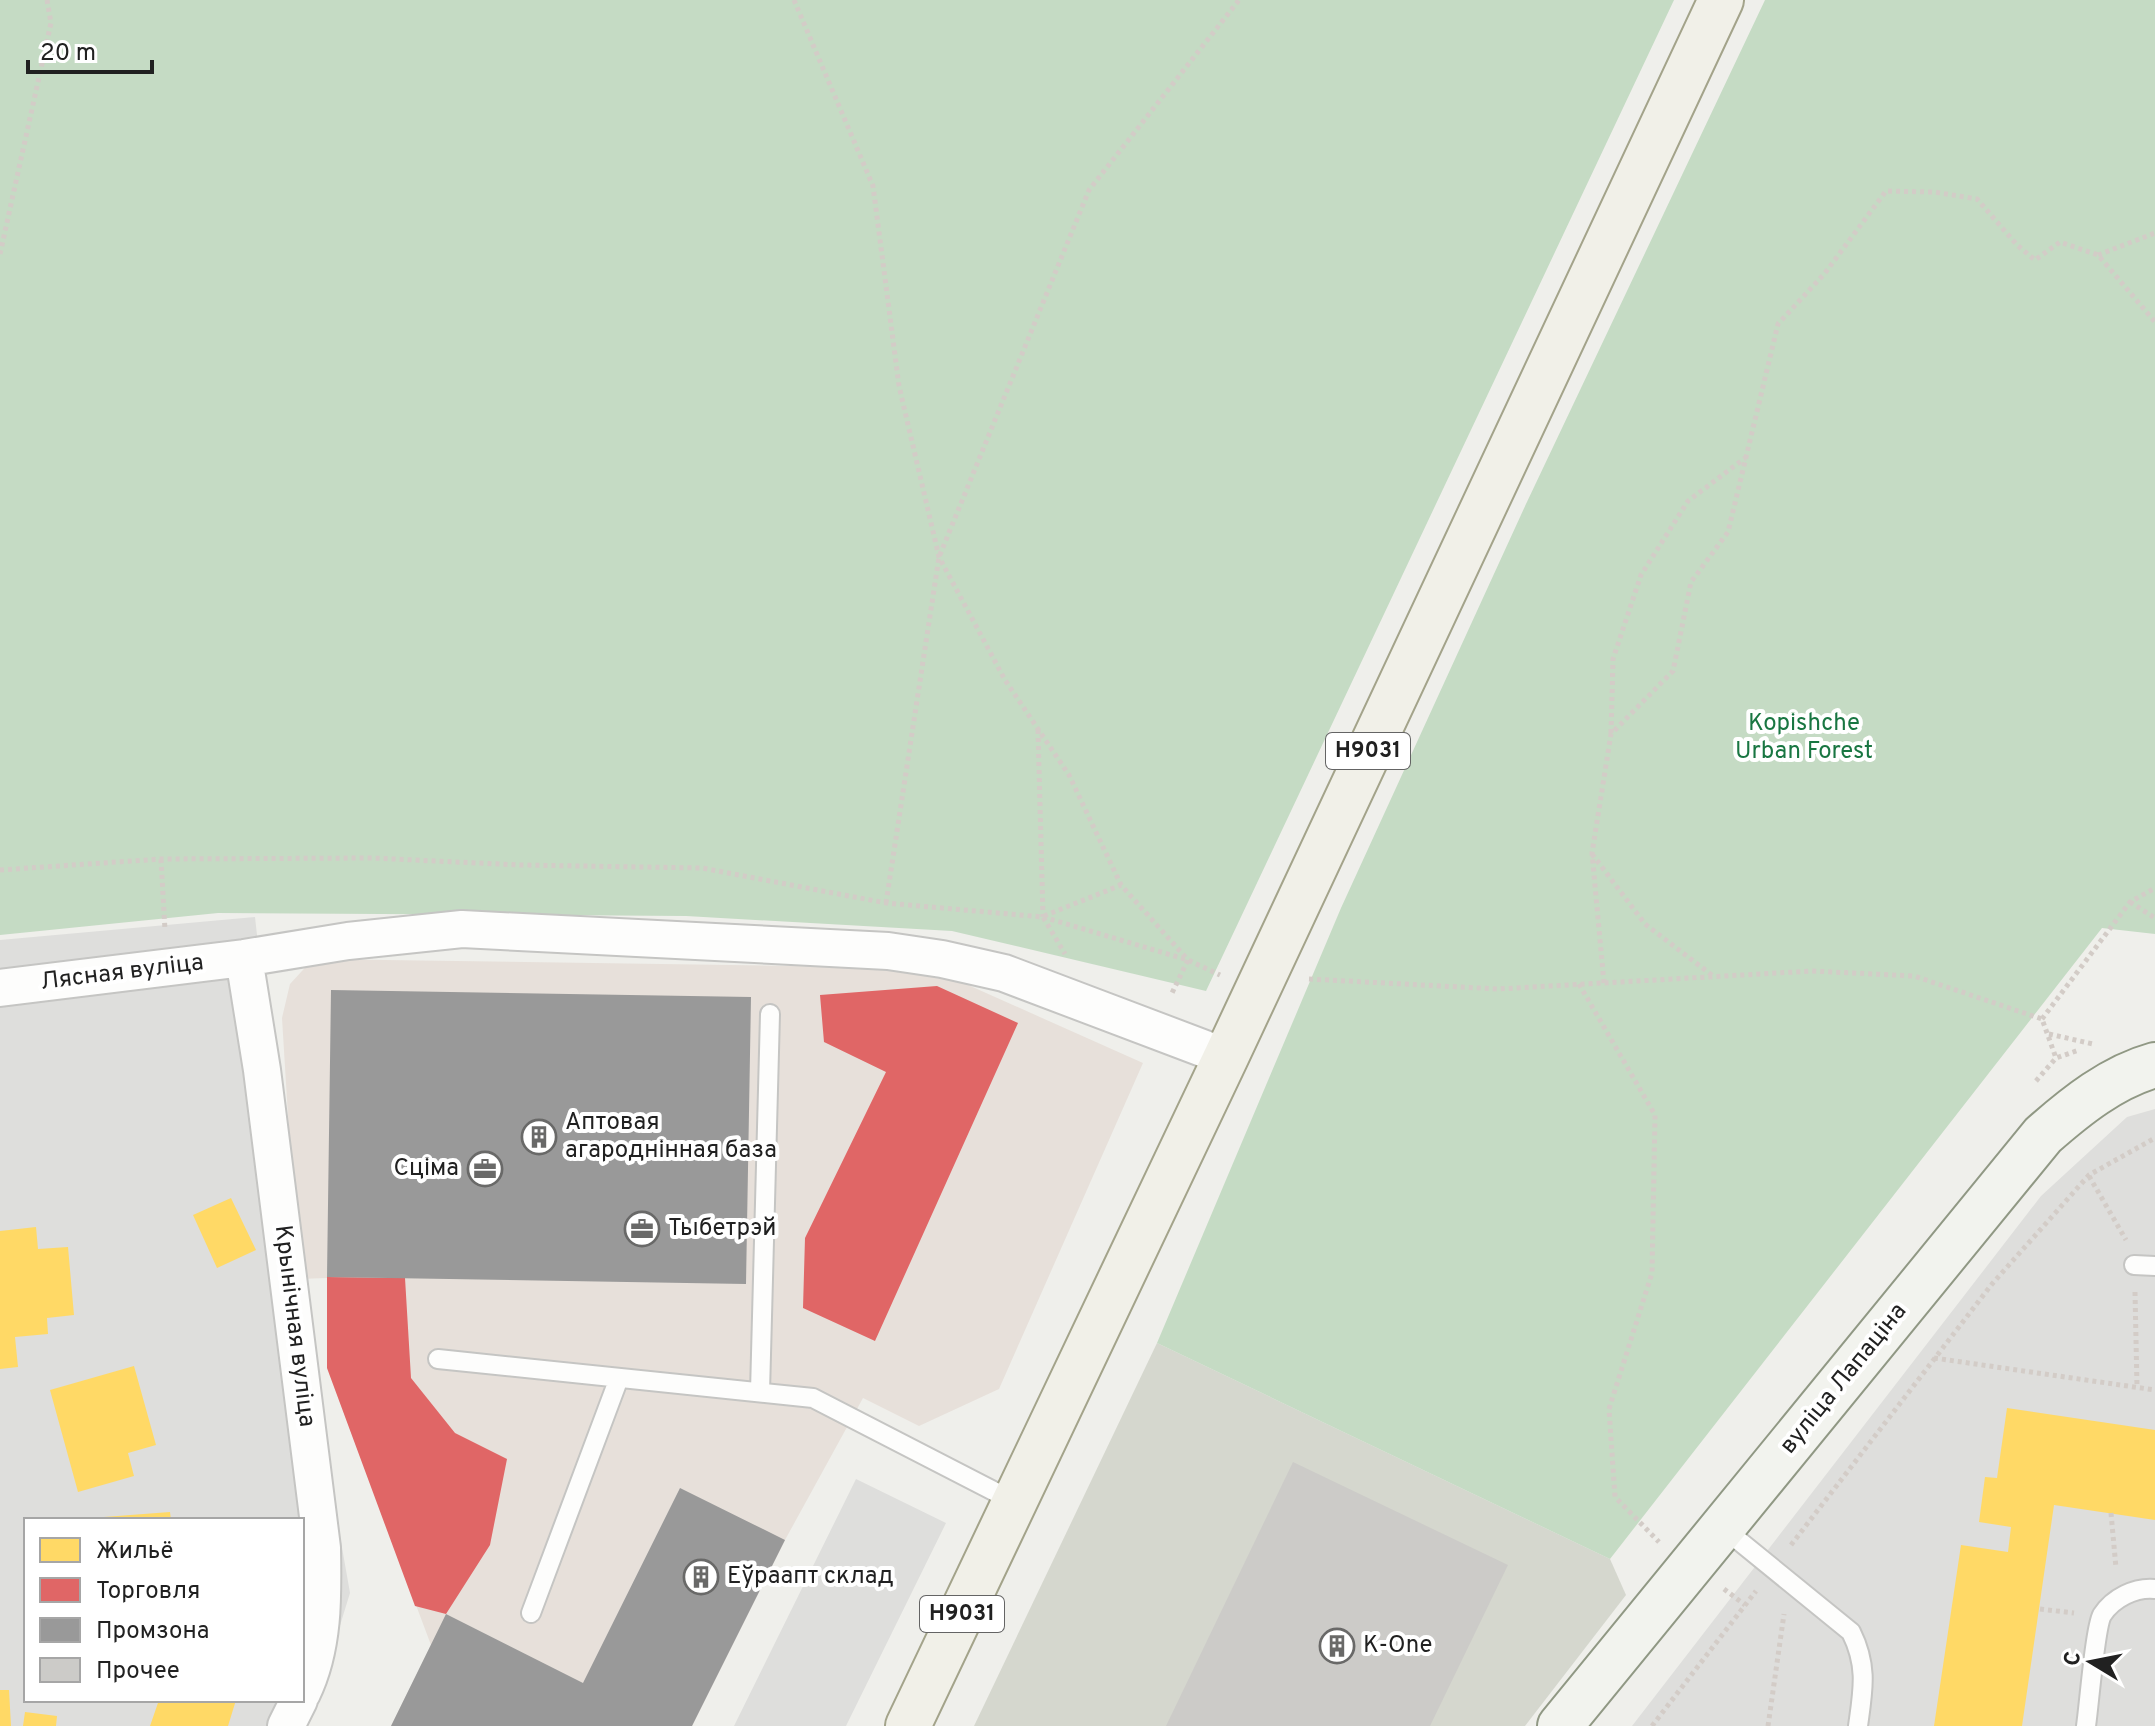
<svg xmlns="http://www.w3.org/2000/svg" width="2155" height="1726" viewBox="0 0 2155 1726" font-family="Overpass,sans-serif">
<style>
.built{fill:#dededc;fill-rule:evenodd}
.commercial{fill:#e7e0da}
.construction{fill:#d5d7ce}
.forest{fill:#c5dbc4}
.homes{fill:#ffd966}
.shops{fill:#e06666}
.industry{fill:#999}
.building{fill:#cccbc8}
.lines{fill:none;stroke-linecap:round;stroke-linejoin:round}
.service-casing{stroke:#c5c5c3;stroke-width:22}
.minor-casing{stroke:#c5c5c3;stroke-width:40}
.secondary-casing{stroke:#909884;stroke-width:48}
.primary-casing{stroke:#a3a38a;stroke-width:48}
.path{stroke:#d3ccc7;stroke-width:5;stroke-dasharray:4 4;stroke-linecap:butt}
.service{stroke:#fdfdfc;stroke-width:18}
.minor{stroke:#fdfdfc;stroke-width:36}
.secondary{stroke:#f2f3ee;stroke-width:44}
.primary{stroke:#f1f0e8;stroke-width:44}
.labels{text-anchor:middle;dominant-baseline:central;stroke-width:8;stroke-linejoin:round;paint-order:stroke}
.shield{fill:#fff;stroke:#646464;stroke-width:2}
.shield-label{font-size:22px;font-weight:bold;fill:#212121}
.park-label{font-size:24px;fill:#197642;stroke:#fff}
.street-label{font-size:24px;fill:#212121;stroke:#fff}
.poi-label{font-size:24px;fill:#212121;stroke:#fff;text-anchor:start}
</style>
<rect width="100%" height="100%" fill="#efefeb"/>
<path class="built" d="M255 917 296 1286 350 1593 321 1687 303 1726H0V940ZM26 1520H302V1700H26Z
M2155 1109V1726H1632L2041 1196 2127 1117Z
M856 1479 946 1523 846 1726H734Z"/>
<path class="commercial" d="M313 959 930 968 1143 1063 999 1389 919 1426 863 1398 785 1540 692 1726H391L431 1645 327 1368V1278L298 1279 282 1018 290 984Z"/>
<path class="construction" d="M1157 1343 1610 1559 1626 1595 1525 1726H974Z"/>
<path class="forest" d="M0 0H1674L1206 991 952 931 686 916 218 913 0 935Z
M1765 0H2155V934L2102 928 1610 1559 1157 1343 1341 908 1526 504Z"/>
<path class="homes" d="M231 1198 256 1250 217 1268 193 1215Z
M36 1227 38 1249 68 1247 74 1315 47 1318 48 1334 15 1337 18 1367 0 1369V1231Z
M134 1366 156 1445 128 1453 134 1476 78 1492 50 1390Z
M2007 1408 2155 1430V1520L2054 1505 2022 1726H1934L1961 1545 2008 1552 2011 1527 1979 1522 1985 1477 1997 1478Z
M170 1512 171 1520H104V1517Z
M0 1690H9L11 1726H0Z
M159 1700H236L228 1726H150Z
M25 1712 57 1716 56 1726H23Z"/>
<path class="shops" d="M937 986 1018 1023 875 1341 803 1308 805 1238 886 1072 824 1042 820 995Z
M327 1277 405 1278 411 1378 455 1433 507 1459 490 1545 446 1614 415 1606 327 1368Z"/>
<path class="industry" d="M331 990 751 997 746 1284 327 1277Z
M680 1488 785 1540 692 1726H391L446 1614 583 1683Z"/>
<path class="building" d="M1293 1462 1508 1565 1430 1726H1166Z"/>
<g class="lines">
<g class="service-casing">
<path id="service" d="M2134 1265 2155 1266
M438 1359 813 1398 1015 1502
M760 1392 770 1014
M1722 1527 1851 1632C1868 1666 1863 1690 1858 1726
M531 1613 619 1378
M2086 1726C2089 1706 2095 1628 2102 1615 2113 1598 2135 1587 2155 1589"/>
</g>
<g class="minor-casing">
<path id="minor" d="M244 958 262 1070 322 1548C323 1596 324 1648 302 1693
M0 988 244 958 348 941 462 929 888 951 942 959 1004 973 1226 1057
M286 1726 299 1700"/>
</g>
<g class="secondary-casing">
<path id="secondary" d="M1560 1726 2043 1135C2076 1106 2112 1077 2155 1065"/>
</g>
<g class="primary-casing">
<path id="primary" d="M908 1726 1226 1057 1721 0"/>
</g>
<path class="path" d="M794 0 873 186 899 386 939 557 1005 680 1069 775 1121 885 1188 960 1171 995
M0 254 51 23 47 0
M2098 255 2155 233
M1038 730 1043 917
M1611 733 1613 659 1641 575 1688 501 1745 458
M1592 854 1645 924 1713 976
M161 859 165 930
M0 870 161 859 372 858 520 865 702 868 886 903 1043 917 1065 954
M2130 902 2155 918
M886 903 939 557 1089 190 1239 0
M1044 916 1121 885
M1043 917 1188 960 1220 975
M1309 979 1498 989 1812 971 1914 976 2042 1019 2056 1058
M1604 983 1592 853 1611 734 1673 671 1691 582 1728 532 1778 324 1825 273 1886 191 1934 192 1977 199 2017 245 2035 260 2060 242 2098 255 2155 322
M1579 984 1655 1115 1652 1273 1609 1409 1615 1497 1659 1542
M2042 1019 2130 902 2155 888
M2049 1034 2093 1044
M2036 1081 2056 1058 2079 1050
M2089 1176 2126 1240
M2135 1292 2137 1387
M1934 1358 2155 1390
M2111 1513 2116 1568
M1791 1545 1992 1284 2089 1175 2155 1138
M1724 1589 1745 1605
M2040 1609 2074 1613
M1652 1726 1756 1591
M1768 1726 1784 1614"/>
<use href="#service" class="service"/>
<use href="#minor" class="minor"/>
<use href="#secondary" class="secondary"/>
<use href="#primary" class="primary"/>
</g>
<defs>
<g id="building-ring" transform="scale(1.8)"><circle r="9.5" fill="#fff" stroke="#696968" stroke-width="1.5"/><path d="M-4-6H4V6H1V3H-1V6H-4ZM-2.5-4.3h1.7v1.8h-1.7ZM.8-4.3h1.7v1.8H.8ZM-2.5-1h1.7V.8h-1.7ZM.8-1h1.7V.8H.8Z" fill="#696968"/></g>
<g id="office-ring" transform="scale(1.8)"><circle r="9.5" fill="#fff" stroke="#696968" stroke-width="1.5"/><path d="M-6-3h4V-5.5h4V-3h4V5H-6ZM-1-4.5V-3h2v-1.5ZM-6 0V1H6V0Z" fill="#696968"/></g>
</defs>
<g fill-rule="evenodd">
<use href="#building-ring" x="539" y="1137"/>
<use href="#office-ring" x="485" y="1169"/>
<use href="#office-ring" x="642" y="1229"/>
<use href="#building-ring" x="701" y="1577"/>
<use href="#building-ring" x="1337" y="1646"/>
</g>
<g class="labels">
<g class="shield">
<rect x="1326" y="733" width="84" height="36" rx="6"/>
<rect x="920" y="1596" width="84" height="36" rx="6"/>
</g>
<g class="shield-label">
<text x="1368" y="751">Н9031</text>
<text x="962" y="1614">Н9031</text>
</g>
<g class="park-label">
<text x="1804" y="724">Kopishche<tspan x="1804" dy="28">Urban Forest</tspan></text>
</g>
<g class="street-label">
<text transform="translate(122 973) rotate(-7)">Лясная вуліца</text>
<text transform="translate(294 1326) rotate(83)">Крынічная вуліца</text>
<text transform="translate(1844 1379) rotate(-51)">вуліца Лапаціна</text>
</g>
<g class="poi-label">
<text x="565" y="1123">Аптовая<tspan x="565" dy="28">агароднінная база</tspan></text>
<text x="459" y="1169" text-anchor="end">Сціма</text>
<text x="668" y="1229">Тыбетрэй</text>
<text x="727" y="1577">Еўраапт склад</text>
<text x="1363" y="1646">K-One</text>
</g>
</g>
<rect x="24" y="1518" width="280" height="184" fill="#ffffff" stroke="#a6a6a6" stroke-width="2"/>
<rect x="40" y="1538" width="40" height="24" fill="#ffd966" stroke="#a6a6a6" stroke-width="2"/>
<text x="96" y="1558" font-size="24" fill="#212121">Жильё</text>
<rect x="40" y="1578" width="40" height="24" fill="#e06666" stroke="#a6a6a6" stroke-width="2"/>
<text x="96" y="1598" font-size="24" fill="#212121">Торговля</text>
<rect x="40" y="1618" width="40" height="24" fill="#999999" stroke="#a6a6a6" stroke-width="2"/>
<text x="96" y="1638" font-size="24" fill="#212121">Промзона</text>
<rect x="40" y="1658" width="40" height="24" fill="#cccbc8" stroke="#a6a6a6" stroke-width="2"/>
<text x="96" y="1678" font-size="24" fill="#212121">Прочее</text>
<g transform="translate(2091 1662) rotate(280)" stroke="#ffffff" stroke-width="6" paint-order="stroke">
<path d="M0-6L14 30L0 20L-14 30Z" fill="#212121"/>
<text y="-12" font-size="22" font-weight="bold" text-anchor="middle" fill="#212121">С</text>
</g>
<path d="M28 60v12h124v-12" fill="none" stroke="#212121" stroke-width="4"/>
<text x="40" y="60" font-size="24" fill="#212121" stroke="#ffffff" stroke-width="6" paint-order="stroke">20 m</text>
</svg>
